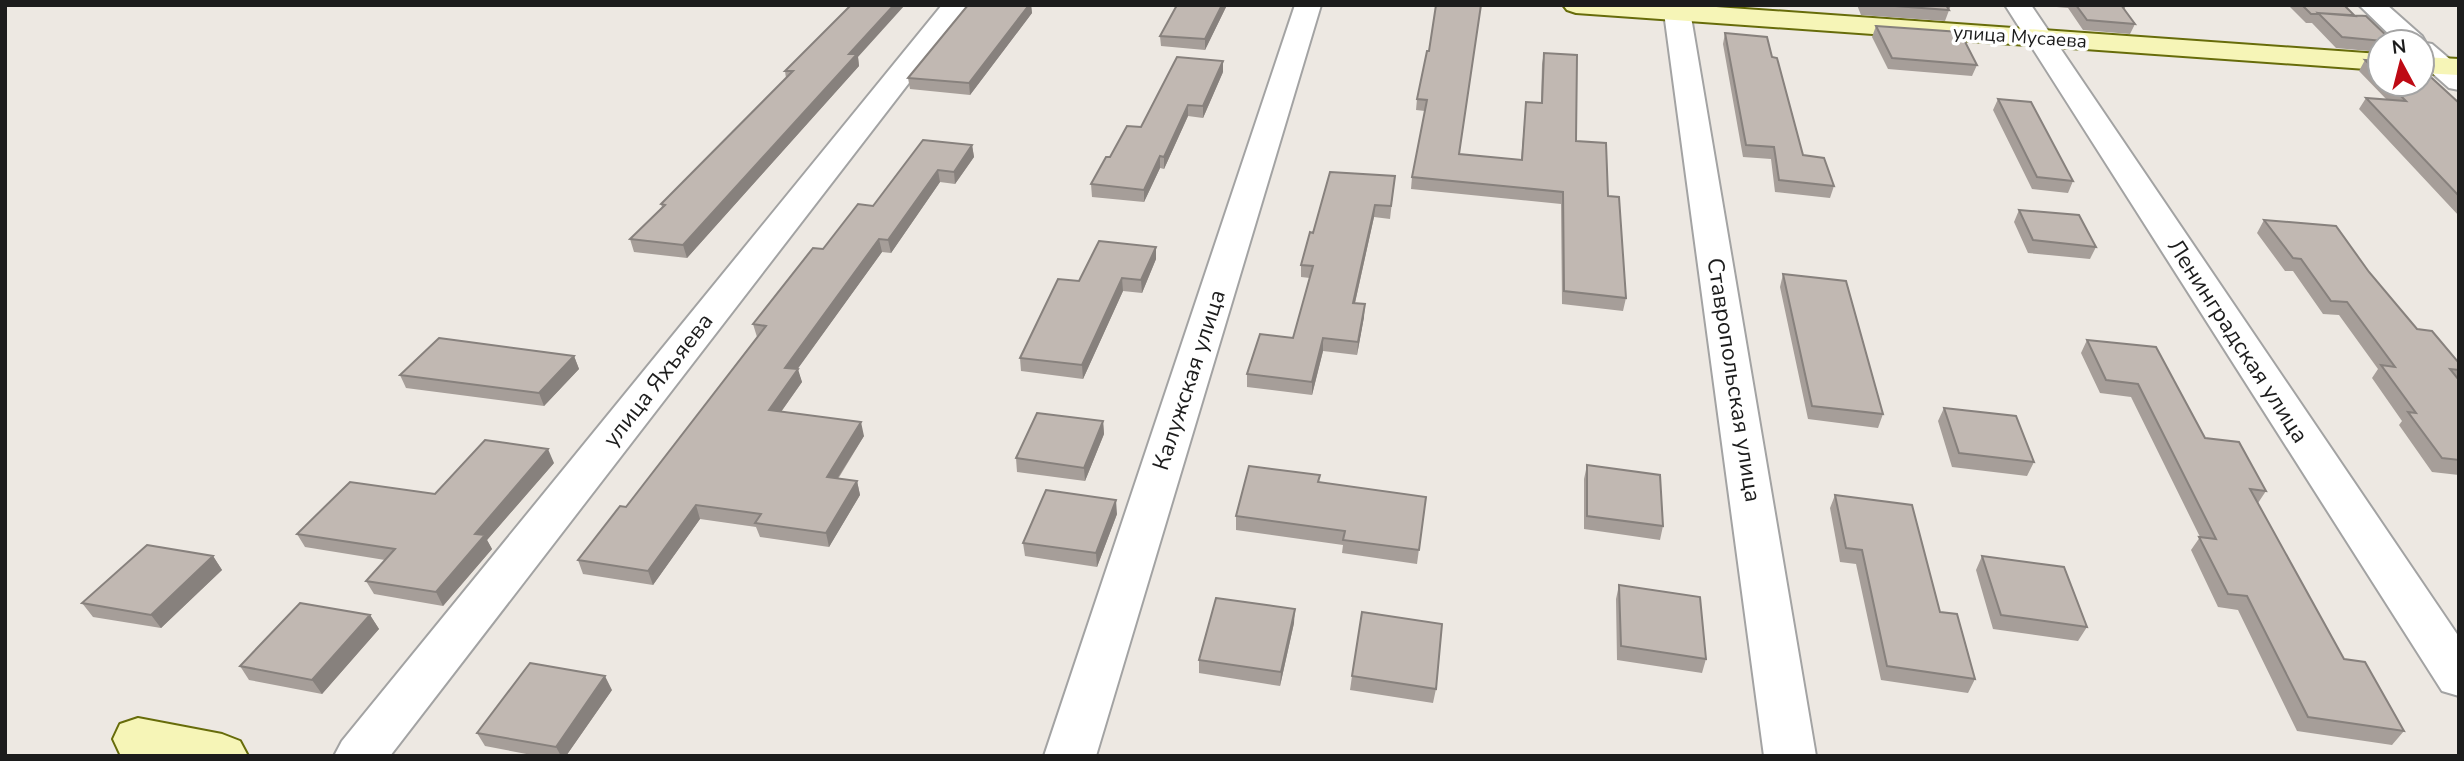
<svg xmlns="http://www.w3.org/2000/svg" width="2464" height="761" viewBox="0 0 2464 761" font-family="'Nunito Sans',sans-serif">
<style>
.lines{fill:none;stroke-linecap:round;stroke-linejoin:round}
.street-casing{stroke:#a3a3a3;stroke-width:4}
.secondary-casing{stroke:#676c0a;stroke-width:4}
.street{fill:#fff;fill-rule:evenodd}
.secondary{fill:#f6f5b7;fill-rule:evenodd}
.wall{fill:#a69e99}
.shaded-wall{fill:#87817d}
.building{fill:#c1b8b2;stroke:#87817d;stroke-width:2}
.labels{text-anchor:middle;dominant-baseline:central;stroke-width:7;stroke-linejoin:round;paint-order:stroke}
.far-street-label{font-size:19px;fill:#1c1c1c;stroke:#fff}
.street-label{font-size:23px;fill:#1c1c1c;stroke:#fff}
</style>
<rect width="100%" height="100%" fill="#ede8e2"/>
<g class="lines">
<g class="street-casing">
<path id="street" d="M942 5H969L390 756H334L342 741Z
M1295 5H1321L1096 756H1044Z
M1663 5H1689L1816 756H1764Z
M2005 5H2031L2459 637V696L2442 691Z
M2359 5H2387L2422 36 2426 43 2432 44 2459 67V90L2449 88 2422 64V42H2397Z"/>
</g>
<g class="secondary-casing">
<path id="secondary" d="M1563 5H1688L2380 54V70L1576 13 1567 10Z
M2422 57 2459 59V75L2422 73Z
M138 718 222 734 240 741 248 756 120 754 113 739 120 724Z"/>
</g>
<use href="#street" class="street"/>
<use href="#secondary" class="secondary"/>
</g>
<path class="wall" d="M968 5H1031L1032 13 970 95 910 89 908 78Z
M1177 5H1227L1205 50 1161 46 1160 36Z
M1857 5H1951L1945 21 1861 15Z
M2034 5H2126L2124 10 2135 24 2130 34 2083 30 2068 8Z
M2288 5H2344L2355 16 2393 42H2380V52L2336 48 2312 23H2306Z
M1876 26 1977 65 1972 76 1888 69 1872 37Z
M1725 33 1772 57 1803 155 1834 186 1830 198 1775 192 1771 159 1743 157 1723 44Z
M1427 51 1459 154 1521 160 1526 102 1541 103 1542 64 1544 53 1576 141 1608 196 1626 298 1623 311 1562 304 1561 204 1411 189 1412 177 1425 111 1416 110 1417 99Z
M858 57 859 66 687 258 634 252 630 239 662 207 661 204 786 78 785 71Z
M2365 60 2380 61V84H2422L2459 103V216L2359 109 2366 98 2387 100 2359 71Z
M1223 72 1203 118 1188 116 1164 169 1160 168 1144 202 1092 197 1091 184 1110 157 1141 127Z
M1998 99 2073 181 2068 193 2032 189 1993 110Z
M972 145 974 157 955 184 940 182 891 253 882 252 797 369 802 382 781 412 864 436 838 479 857 481 860 495 829 547 760 537 756 527 700 519 653 585 583 574 578 560 626 507 757 337 753 324 823 249 873 206Z
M1395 176 1390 219 1374 217 1355 303 1364 317 1357 355 1323 351 1312 395 1247 387V374L1293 338 1310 278 1301 277V265L1313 233Z
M2019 210 2096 247 2090 259 2028 253 2014 222Z
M2264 220 2369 272 2417 329 2459 363V475L2432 472 2399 425 2402 421 2372 378 2378 369 2339 315 2323 314 2293 271H2285L2257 233Z
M1156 247V259L1142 293 1123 291 1083 379 1021 371 1020 358 1079 281Z
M1783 274 1883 414 1878 428 1808 419 1780 287Z
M2087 340 2266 491 2258 503 2344 659 2404 731 2392 745 2297 731 2238 610 2218 607 2191 550 2200 537 2131 397 2100 393 2081 353Z
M574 356 579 369 544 406 406 388 400 375Z
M1944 408 2034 462 2027 476 1952 467 1938 421Z
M1103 421 1104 434 1085 481 1017 472 1016 458Z
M554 463 487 540 492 549 443 606 374 594 366 581 385 560 305 547 297 534 435 494Z
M1587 465 1663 526 1660 540 1584 529V479Z
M1319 483 1426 497 1417 564 1342 553 1343 545 1236 530V516Z
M1835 495 1940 612 1975 679 1968 693 1881 680 1856 564 1840 562 1830 508Z
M1117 514 1097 567 1025 556 1023 543Z
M213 556 222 570 161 628 93 617 82 603Z
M1982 556 2087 627 2078 641 1993 629 1976 570Z
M1619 585 1706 659 1702 673 1617 660 1616 599Z
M370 615 379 629 322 694 249 680 240 666Z
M1294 623 1280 686 1199 673V660Z
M1352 676 1436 689 1433 703 1350 690Z
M612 690 566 756H537L485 746 477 733Z"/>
<path class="shaded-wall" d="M894 5H905L858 57 859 66 687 258 683 245 849 54Z
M1029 5H1031L1032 13 970 95 969 83Z
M1222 5H1227L1205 50V39Z
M1223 61V72L1203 118V106Z
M1188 105V116L1164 169V157Z
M972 145 974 157 955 184 954 172Z
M1160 156V168L1144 202V190Z
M938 170 940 182 891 253 888 240Z
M1375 205 1374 217 1352 316 1353 303Z
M879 239 882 252 789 381 785 368Z
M1156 247V259L1142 293 1141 280Z
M1122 278 1123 291 1083 379 1082 365Z
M1365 304 1364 317 1357 355 1358 342Z
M1323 338V351L1312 395V382Z
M574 356 579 369 544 406 539 393Z
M798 369 802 382 773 423 769 410Z
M1103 421 1104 434 1085 481 1084 468Z
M861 422 864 436 830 490 827 477Z
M548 449 554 463 487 540 492 549 443 606 436 592 475 534Z
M857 481 860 495 829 547 826 533Z
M1116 500 1117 514 1097 567 1096 553Z
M696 505 700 519 653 585 648 571Z
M213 556 222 570 161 628 151 615Z
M1295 609 1294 623 1280 686 1281 672Z
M370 615 379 629 322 694 312 680Z
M605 676 612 690 566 756H561L556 747Z"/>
<path class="building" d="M851 5H894L849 54H857L683 245 630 239 665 205 661 204 793 71H785Z
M968 5H1029L969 83 908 78Z
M1177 5H1222L1205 39 1160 36Z
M1436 5H1481L1459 154 1522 160 1526 102 1542 103 1544 53 1577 55 1576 141 1606 143 1608 196 1619 197 1626 298 1564 291 1563 192 1412 177 1427 100 1417 99 1427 51H1429Z
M1882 5H1946L1949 10Z
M2076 5H2121L2135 24 2087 20Z
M2302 5H2344L2355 16 2318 13 2319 14H2311Z
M2318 13 2366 16 2393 42 2342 37Z
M1876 26 1960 32 1977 65 1892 58Z
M1725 33 1767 37 1772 57 1777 58 1803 155 1824 158 1834 186 1779 180 1774 147 1746 145Z
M1177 57 1223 61 1203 106 1188 105 1164 157 1160 156 1144 190 1091 184 1106 157H1110L1127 126 1141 127Z
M2365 60 2380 61V75Z
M2422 69 2459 103V196L2366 98 2406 101 2389 84H2422Z
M1998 99 2031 102 2073 181 2037 177Z
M923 140 972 145 954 172 938 170 888 240 879 239 785 368 798 369 769 410 861 422 827 477 857 481 826 533 755 523 761 514 696 505 648 571 578 560 620 506 626 507 766 326 753 324 813 248 823 249 858 204 873 206Z
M1330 172 1395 176 1391 206 1375 205 1353 303 1365 304 1358 342 1323 338 1312 382 1247 374 1260 334 1293 338 1313 266 1301 265 1310 232 1313 233Z
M2019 210 2079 215 2096 247 2033 240Z
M2264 220 2336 226 2369 272 2417 329 2432 331 2459 363V370L2450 369 2459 380V460L2442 458 2408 412 2416 413 2381 365 2395 367 2347 302 2331 301 2301 259 2293 258Z
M1099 241 1156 247 1141 280 1122 278 1082 365 1020 358 1058 279 1079 281Z
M1783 274 1846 281 1883 414 1812 406Z
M439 338 574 356 539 393 400 375Z
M2087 340 2156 347 2205 438 2239 442 2266 491 2250 489 2344 659 2365 662 2404 731 2308 717 2247 596 2228 594 2199 537 2216 539 2138 384 2106 380Z
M1944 408 2016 416 2034 462 1959 453Z
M1037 413 1103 421 1084 468 1016 458Z
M485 440 548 449 475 534 485 535 436 592 366 581 395 549 297 534 350 482 435 494Z
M1587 465 1660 475 1663 526 1587 516Z
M1249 466 1320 475 1318 482 1426 497 1419 550 1343 540 1345 531 1236 516Z
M1046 490 1116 500 1096 553 1023 543Z
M1835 495 1912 505 1940 612 1957 614 1975 679 1887 666 1862 550 1846 548Z
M147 545 213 556 151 615 82 603Z
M1982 556 2064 567 2087 627 2001 615Z
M1619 585 1700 597 1706 659 1621 646Z
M1216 598 1295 609 1281 672 1199 660Z
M300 603 370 615 312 680 240 666Z
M1362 612 1442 624 1436 689 1352 676Z
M530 663 605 676 556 747 477 733Z"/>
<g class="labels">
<g class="far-street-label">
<text transform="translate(2020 37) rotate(4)">улица Мусаева</text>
</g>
<g class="street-label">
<text transform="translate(2238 341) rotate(57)">Ленинградская улица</text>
<text transform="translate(658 380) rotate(-52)">улица Яхъяева</text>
<text transform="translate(1189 380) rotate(-72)">Калужская улица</text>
<text transform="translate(1734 380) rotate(81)">Ставропольская улица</text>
</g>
</g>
<rect width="2464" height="761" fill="none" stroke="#1c1c1c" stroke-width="14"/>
<g transform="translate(2401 63) rotate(353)"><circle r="33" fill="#ffffff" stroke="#a4a4a4" stroke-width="2"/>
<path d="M0-5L12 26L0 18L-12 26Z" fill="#be0a14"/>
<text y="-10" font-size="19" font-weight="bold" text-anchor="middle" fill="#1c1c1c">N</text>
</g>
</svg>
